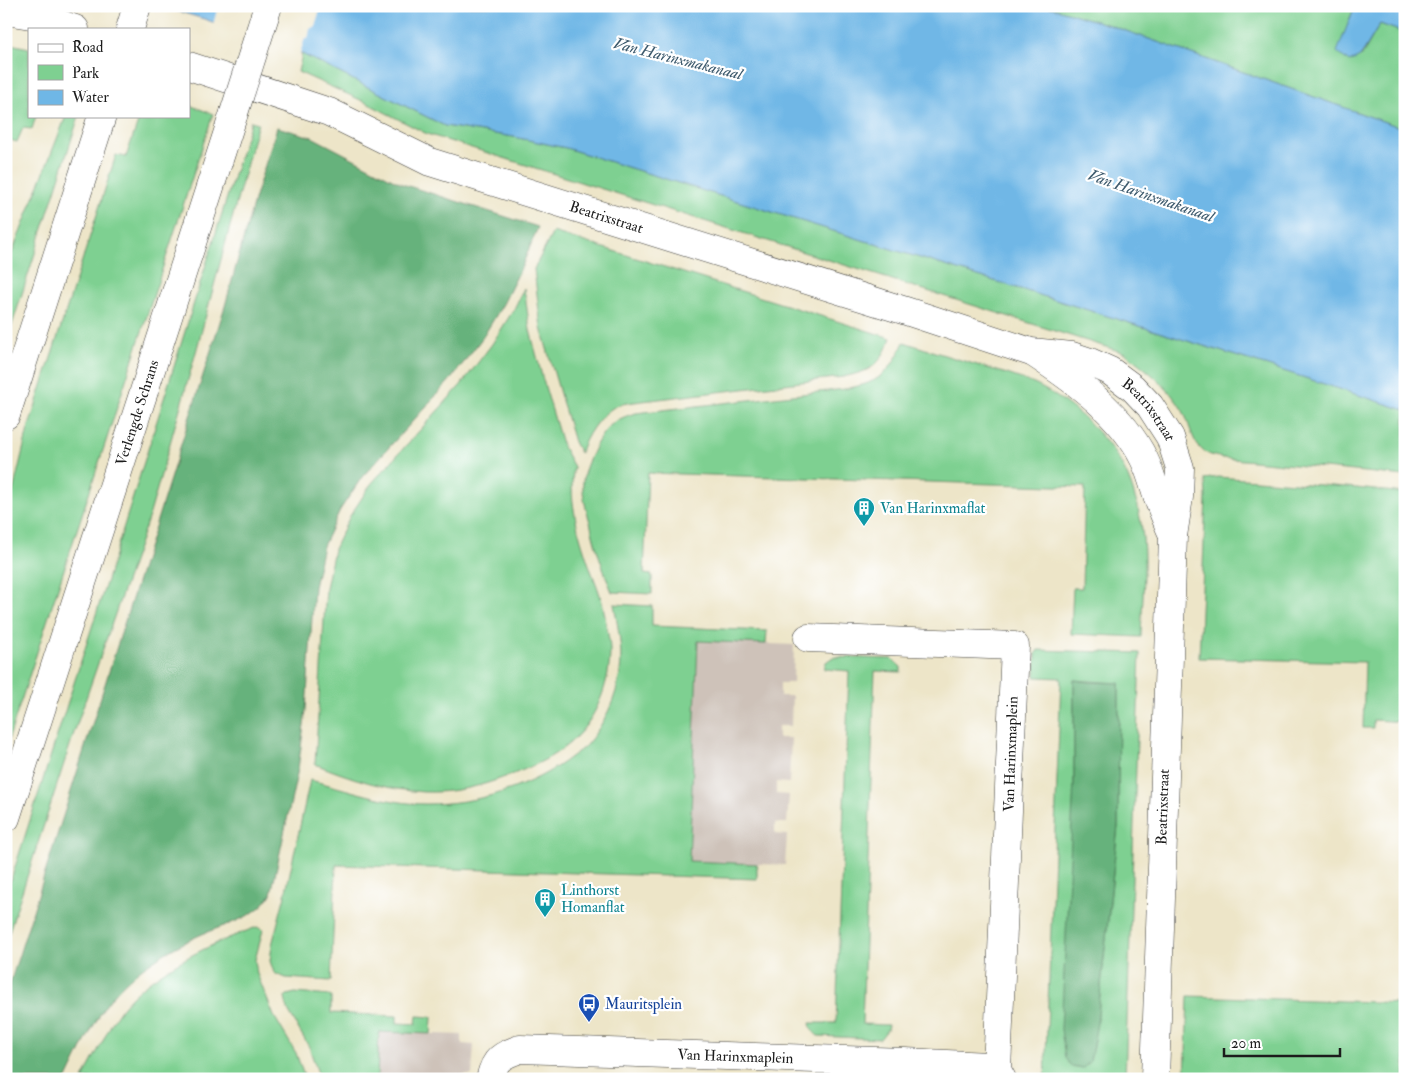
<svg xmlns="http://www.w3.org/2000/svg" width="1411" height="1085" viewBox="0 0 1411 1085" font-family="'IM FELL Double Pica',serif">
<style>
.industrial{fill:#cec2b9}
.green{fill:#7ed091;stroke:#4d7656;fill-rule:evenodd}
.forest{fill:#66b27b;stroke:#41674c}
.water{fill:#6fb7e6;stroke:#466a81}
.pier{fill:#ede5c8}
.lines{fill:none;stroke-linecap:round;stroke-linejoin:round}
.minor-casing{stroke:#3b3a36;stroke-width:29}
.primary-casing{stroke:#3b3a36;stroke-width:29}
.minor{stroke:#fff;stroke-width:28}
.primary{stroke:#fff;stroke-width:28}
.primary-bridge-casing{stroke:#3b3a36;stroke-width:29;stroke-linecap:butt}
.primary-bridge{stroke:#fff;stroke-width:28}
.labels{text-anchor:middle;dominant-baseline:central;stroke-width:4.5;stroke-linejoin:round;paint-order:stroke}
.street-label{font-size:15px;fill:#1c1c1c;stroke:#fff}
.culture-label{font-size:15px;fill:#0d838f;stroke:#fff;text-anchor:start}
.transit-label{font-size:15px;fill:#164399;stroke:#fff;text-anchor:start}
.water-label{font-size:16px;font-style:italic;fill:#3d5a6d;stroke:#fff}
</style>
<rect width="100%" height="100%" fill="#fff"/>
<filter id="ink" filterUnits="userSpaceOnUse"><feTurbulence type="fractalNoise" baseFrequency=".02" numOctaves="2"/><feDisplacementMap in="SourceGraphic" scale="10" xChannelSelector="R" yChannelSelector="G"/><feConvolveMatrix kernelMatrix="1 2 1 2 8 2 1 2 1" color-interpolation-filters="sRGB"/></filter>
<filter id="wash" filterUnits="userSpaceOnUse"><feTurbulence type="fractalNoise" baseFrequency=".0096" numOctaves="4" result="noise"/><feDisplacementMap in="SourceGraphic" scale="20" xChannelSelector="R" yChannelSelector="G"/><feGaussianBlur stdDeviation="1.12" result="paint"/><feColorMatrix in="noise" values="0 0 0 0 0 0 0 0 0 0 0 0 0 0 0 0 0 1.4 0 .05"/><feComposite in="paint" operator="in"/></filter>
<g filter="url(#wash)">
<rect width="100%" height="100%" fill="#ede5c8"/>
<path class="industrial" d="M698 641 794 645 793 683H780V696H792L791 726H778V738H791L789 783 776 782V794L789 795 787 823H775V834L787 835 785 865 689 861Z
M379 1032 462 1035V1044L474 1045 472 1075H461V1079H377Z"/>
<path class="green" d="M1047 6H1355L1348 23 1361 57 1380 24 1405 33V129L1112 26Z
M6 43 29 48V116H36L32 129 23 128 17 142 6 139Z
M302 54 445 126 514 137 566 148 1265 365 1405 410V476L1223 458C1214 456 1206 455 1199 447 1191 437 1189 422 1183 411 1168 386 1147 370 1125 353L427 134 365 102 298 72Z
M189 105 213 114 6 747V527L9 508 28 429 116 155 126 157 140 116H189Z
M66 116H79L6 344V268Z
M251 121 258 123 196 352 151 510 74 733 6 941V895L107 580Z
M553 232 891 338C879 367 873 370 843 377L634 402C627 403 620 404 614 407 597 418 587 435 580 453L574 442 541 328 534 269Z
M524 288 530 330 543 380 563 447 574 467C568 495 577 529 586 556 590 570 597 584 601 598 604 608 605 618 607 628 608 635 610 643 610 650 610 666 607 681 602 695 585 742 550 761 505 777 479 787 452 793 424 792 386 790 350 778 315 764L326 588 334 549 350 516 371 484 461 385 492 344 514 309Z
M904 342C931 351 957 359 984 367 1001 372 1018 377 1034 384 1069 400 1107 435 1124 469 1134 488 1141 517 1143 538 1146 571 1142 604 1141 637L1071 634 1073 588H1082L1085 487 648 473 644 574 652 575V594L612 592C603 569 595 546 590 522 586 509 582 495 583 481 584 468 591 456 596 445 607 425 615 419 636 413L845 389C852 387 861 386 868 383 887 376 896 360 904 342Z
M1218 477 1346 487 1405 493V722L1373 720V728H1363L1365 662 1199 658 1206 497 1205 479Z
M614 604 652 606V626L767 631 766 644 698 641 689 861 757 864V879L336 865 331 981 286 978 274 973 270 961 272 945 286 891 310 780C347 789 388 804 426 804 477 804 531 788 572 756 577 752 583 749 587 744 604 725 617 697 620 672 623 648 618 629 614 604Z
M1038 650 1140 653 1125 1079H1045L1061 678 1035 677 1036 653ZM1074 680 1119 683 1118 826 1097 1023 1074 783Z
M833 657 892 659 901 667V672L875 671 862 1024 888 1025 887 1030 880 1039 818 1036C813 1032 811 1029 810 1023H836L849 671 824 669 826 662Z
M257 927 261 928 263 930 255 960 257 974 274 1016 296 1053 305 1079H83C89 1066 96 1054 103 1041 109 1028 115 1016 124 1005 155 969 213 943 257 927Z
M295 993 331 996V1013L397 1016V1023L416 1024 417 1016 432 1017 431 1034 379 1032 377 1079H320L309 1047 287 1009 285 997 287 995Z
M1188 996 1405 1003V1079H1185Z"/>
<path class="forest" d="M277 127 312 137 402 184 538 227 522 266 503 304 483 337 452 378 362 477 340 510 323 546 314 587 306 710 298 769 271 894C258 918 223 925 200 935 183 943 165 952 150 963 133 974 112 994 102 1011 89 1032 78 1056 67 1079H6V996L225 306 255 197Z
M1074 680 1090 682 1119 683 1118 826 1097 1023 1090 1062 1083 1068 1071 1066 1065 1058 1061 1029 1074 783Z"/>
<path class="water" d="M160 6H1047L1112 26 1405 129V410L1265 365 566 148 514 137 445 126 302 54 204 19Z
M1355 6H1405V33L1380 24 1360 57 1349 62 1337 52Z"/>
<path class="pier" d="M218 6H321L315 26 310 29 308 39 305 38 299 56 213 25Z"/>
</g>
<g filter="url(#ink)">
<g class="lines">
<g class="minor-casing">
<g id="minor">
<path d="M6 11 37 16 75 29"/>
<path id="s1" d="M189 66 329 112 430 162 906 311 1031 352 1072 356 1090 362 1110 371 1133 388 1150 406 1170 437 1180 468 1179 497 1173 536 1155 1079"/>
<path d="M1035 354C1076 381 1122 414 1144 459 1150 471 1153 483 1157 496 1162 509 1167 522 1173 535"/>
<path d="M808 638 1015 646 997 1070 1002 1079"/>
<path id="s2" d="M490 1079C495 1058 501 1056 520 1049L905 1062 988 1066 997 1070"/>
</g>
</g>
<g class="primary-casing">
<g id="primary">
<path d="M130 29 137 6"/>
<path d="M6 415 102 116"/>
<path id="s3" d="M6 818 234 113"/>
</g>
</g>
<use href="#minor" class="minor"/>
<use href="#primary" class="primary"/>
<g class="primary-bridge-casing">
<path id="primary-bridge" d="M234 113 268 6"/>
</g>
<use href="#primary-bridge" class="primary-bridge"/>
</g>
</g>
<defs>
<g id="building-pin" transform="scale(1.125)"><path d="M0 17L-7.5 6A9.5 9.5 0 1 1 7.5 6Z" fill="#0f9aa8" stroke="#fff"/><path d="M-4-6H4V6H1V3H-1V6H-4ZM-2.5-4.3h1.7v1.8h-1.7ZM.8-4.3h1.7v1.8H.8ZM-2.5-1h1.7V.8h-1.7ZM.8-1h1.7V.8H.8Z" fill="#fff"/></g>
<g id="bus-pin" transform="scale(1.125)"><path d="M0 17L-7.5 6A9.5 9.5 0 1 1 7.5 6Z" fill="#1a4fb4" stroke="#fff"/><path d="M-5-6H5V4H4V6H2V4H-2V6H-4V4H-5ZM-3.5-4V0h7V-4ZM-3.5 1.2v1.5H-2V1.2ZM2 1.2v1.5H3.5V1.2Z" fill="#fff"/></g>
</defs>
<g fill-rule="evenodd">
<use href="#building-pin" x="864" y="508"/>
<use href="#building-pin" x="545" y="899"/>
<use href="#bus-pin" x="589" y="1004"/>
</g>
<g class="labels">
<g class="street-label">
<text stroke="none"><textPath href="#s1" startOffset="445">Beatrixstraat</textPath></text>
<text stroke="none"><textPath href="#s3" startOffset="426">Verlengde Schrans</textPath></text>
<text stroke="none"><textPath href="#s1" startOffset="1028">Beatrixstraat</textPath></text>
<text transform="translate(1011 754) rotate(-88)">Van Harinxmaplein</text>
<text transform="translate(1163 807) rotate(-88)">Beatrixstraat</text>
<text stroke="none"><textPath href="#s2" startOffset="261">Van Harinxmaplein</textPath></text>
</g>
<g class="culture-label">
<text x="880" y="508">Van Harinxmaflat</text>
<text x="561" y="890">Linthorst<tspan x="561" dy="17">Homanflat</tspan></text>
</g>
<g class="transit-label">
<text x="605" y="1004">Mauritsplein</text>
</g>
<g class="water-label">
<text transform="translate(678 59) rotate(14)">Van Harinxmakanaal</text>
<text transform="translate(1151 196) rotate(19)">Van Harinxmakanaal</text>
</g>
</g>
<rect width="1411" height="1085" fill="none" stroke="#fff" stroke-width="25"/>
<rect x="28" y="28" width="162" height="90" fill="#ffffff" stroke="#a4a4a4"/>
<rect x="38" y="44" width="25" height="8" fill="#ffffff" stroke="#a4a4a4"/>
<text x="72" y="52" font-size="15" fill="#1c1c1c">Road</text>
<rect x="38" y="65" width="25" height="15" fill="#7ed091" stroke="#a4a4a4"/>
<text x="72" y="78" font-size="15" fill="#1c1c1c">Park</text>
<rect x="38" y="90" width="25" height="15" fill="#6fb7e6" stroke="#a4a4a4"/>
<text x="72" y="102" font-size="15" fill="#1c1c1c">Water</text>
<path d="M1224 1048v8h116v-8" fill="none" stroke="#1c1c1c" stroke-width="2.5"/>
<text x="1231" y="1048" font-size="15" fill="#1c1c1c" stroke="#ffffff" stroke-width="4" paint-order="stroke">20 m</text>
</svg>
